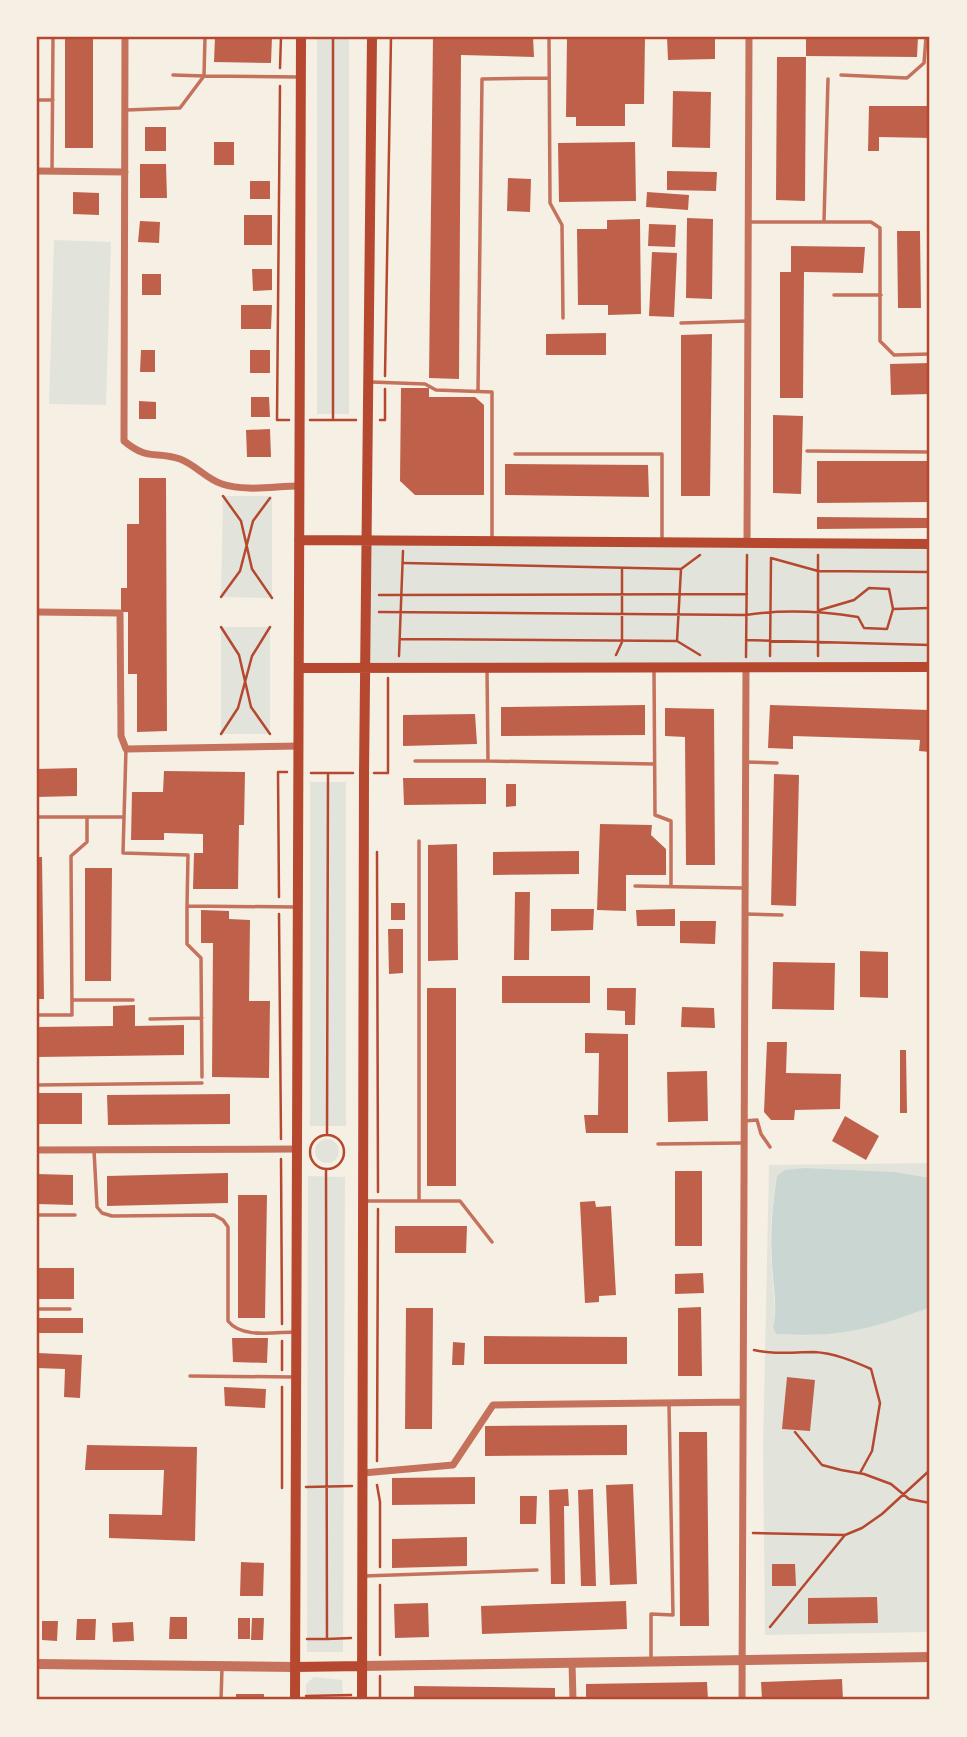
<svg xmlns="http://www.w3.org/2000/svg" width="967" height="1737" viewBox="0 0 967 1737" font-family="Commissioner,sans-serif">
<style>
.green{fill:#e2e4dc}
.water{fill:#c9d6d2}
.building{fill:#bf614a}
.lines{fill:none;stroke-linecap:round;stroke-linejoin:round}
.path{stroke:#b5482f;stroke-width:2.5}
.service{stroke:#c5725c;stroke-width:3.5}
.minor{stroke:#c5725c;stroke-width:7}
.tertiary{stroke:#c5725c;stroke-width:10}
.secondary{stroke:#b5482f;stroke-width:10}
.neatline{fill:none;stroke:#b5482f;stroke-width:2.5}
</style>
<rect width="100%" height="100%" fill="#f6efe4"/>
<path class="green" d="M317 37H349V414H317Z
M54 240 111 242 106 405 49 404Z
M223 496H272V598L221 597Z
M365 541 930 544V667H365Z
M221 627H270V734H221Z
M310 782H346V1126H310Z
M315 1151a12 12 0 1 1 24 0a12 12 0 1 1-24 0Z
M930 1163V1178L895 1172 806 1168 777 1176C771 1207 769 1237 772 1269 773 1289 777 1308 773 1328L776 1334C833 1339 877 1327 930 1307V1632L765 1635 763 1448 769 1165Z
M308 1176 345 1177 343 1652H307Z
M314 1677 342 1680 343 1700H306V1684Z"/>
<path class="water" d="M806 1168 895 1172 930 1178V1307C873 1329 838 1338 776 1334L773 1328C778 1306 773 1285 772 1263 770 1233 772 1206 777 1176L785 1170Z"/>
<path class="building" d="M65 37H93V148H65Z
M215 37H272L271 63 214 62Z
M433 37H533L534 57 461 55 459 379 429 378Z
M567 37H645L644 104H625V126H576V117H566Z
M667 37H715V59L668 60Z
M806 37H918L917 57 806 56Z
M777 57H806L805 201 776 200Z
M673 91 711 92 710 148 672 147Z
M869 106H930V138L879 137V151H868Z
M145 127H166V151H145Z
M214 142H234V165H214Z
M635 142 636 201 559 202 558 143Z
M140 164H166L167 198H140Z
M667 171 717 172 716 191 667 190Z
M508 178 531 179 530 212 507 211Z
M250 181H270V199H250Z
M73 192 99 193V215L73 214Z
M647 192 689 195 688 210 646 207Z
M244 215H272V245H244Z
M687 218 713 219 712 299 686 298Z
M640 219 641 314 608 315V305H578L577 229H607V220Z
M140 221 160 222 159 243 138 242Z
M649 224 676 225 675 247 648 246Z
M897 231H920L921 308H898Z
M791 246 865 247 863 273 804 272 803 398H780V272H791Z
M652 252 677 253 674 317 649 316Z
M252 269H272V290L253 291Z
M142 274H161V295H142Z
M241 305H272L271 329H241Z
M606 333V355H546V334Z
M712 334 710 496H681V335Z
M141 350H155V372H140Z
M250 350H270V373H250Z
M930 363V394L891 395 890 364Z
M401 388H429V397H475L484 405V495H415L400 481Z
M251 397H269L270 417H251Z
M139 401 156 402V419H139Z
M773 415 803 416 801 494 773 493Z
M270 429 271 457H247L246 430Z
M817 461H930V502L817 503Z
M505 464 648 465 649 497 505 495Z
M139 478H166L167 731 137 732V674H128V612H121V588H127V524H139Z
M817 517 930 518V528L817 529Z
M645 705V735L501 736V707Z
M770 705 930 710V752L919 751 920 740 793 736V749L768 748Z
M665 708 714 709 715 865H686L685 737 665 736Z
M475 714 477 744 403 746V715Z
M77 768V796L37 797V769Z
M164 771 245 772 244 825H239L238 889H193L194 853H203V834L164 833V840H131L132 792H163Z
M774 774 799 775 796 906 771 905Z
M403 778H486V804L404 805Z
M506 784H516V806L506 807Z
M600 824 652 825 651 835 666 849V875H626V911L597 910Z
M457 844 458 960 428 961V845Z
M579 851V874L493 875V852Z
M37 857H42L44 999H37Z
M85 868H112L111 981H85Z
M515 892H530L529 960H514Z
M391 903H405V920H391Z
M551 909H594L593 930 551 931Z
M675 909V926H637L636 910Z
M201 910 229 911V919L250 920 249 1001H270L269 1078 212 1077 213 943H201Z
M680 921H716L715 944 680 943Z
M388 929H403V973L389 974Z
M860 951 888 952V998L860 997Z
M773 962 835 963 834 1010 772 1009Z
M502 976H590V1003H502Z
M427 988H456V1186H427Z
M607 988H636L635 1025H625V1011L607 1010Z
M135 1005V1026L184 1025V1055L37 1057V1027L113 1026V1006Z
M682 1007 714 1008 715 1028 681 1027Z
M585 1033 628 1034V1133H586L584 1115H598L599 1053H585Z
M767 1042H787L786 1073 841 1074 840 1109 795 1110 794 1120H771L764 1112Z
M900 1050H906L907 1113H900Z
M707 1071 708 1121 668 1122 667 1072Z
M37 1093H82V1124H37Z
M230 1094V1124L108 1125 107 1095Z
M845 1116 879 1136 866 1160 832 1141Z
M675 1171H702V1246H675Z
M228 1173V1203L107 1206V1176Z
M37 1174 73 1175V1205L37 1204Z
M238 1195H267L265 1318H238Z
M595 1201 596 1207 611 1206 616 1295 599 1296V1302L585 1303 580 1202Z
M395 1226H467L466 1253H395Z
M37 1268H74V1299H37Z
M703 1273 704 1293 675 1294V1274Z
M701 1307 702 1376H678V1308Z
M406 1308H433L432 1429H405Z
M37 1318H83V1333H37Z
M484 1336 627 1337V1364H484Z
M232 1338H268L267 1363 233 1362Z
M453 1342 465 1343 464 1365H452Z
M37 1353 82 1355 80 1398 64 1397 65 1369 37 1368Z
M787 1377 815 1380 810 1431 782 1429Z
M224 1387 266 1389 265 1408 225 1406Z
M627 1425V1455L485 1456V1426Z
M679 1432H707L709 1626H680Z
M87 1445 197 1447 195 1541 109 1538V1514L162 1515 164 1470H85Z
M475 1477V1504L392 1505V1478Z
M633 1484 637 1584 610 1585 606 1485Z
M568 1489 569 1506H564L565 1584H551L549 1490Z
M593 1489 596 1586H581L578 1490Z
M520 1496H537L536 1524H520Z
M467 1537V1566L392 1568V1539Z
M241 1562 264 1563 263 1596H240Z
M772 1564H795L796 1586H772Z
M877 1597 878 1623 808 1624V1598Z
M626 1601 627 1629 482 1634 481 1606Z
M428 1603 429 1637 395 1638 394 1604Z
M170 1617H187V1639H169Z
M238 1618H250V1639H238Z
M252 1618H264L263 1640H251Z
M77 1619H96L95 1640H76Z
M42 1621H58L57 1641 42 1640Z
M133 1622 134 1641 113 1642 112 1623Z
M842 1679 843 1700H762L761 1682Z
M707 1682 708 1700H586V1684Z
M414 1686 555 1688V1700H414Z
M236 1694H264V1700H236Z"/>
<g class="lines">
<path class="path" d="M333 37V418
M280 68 281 37
M280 86 277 420H289
M385 376 391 37
M310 420H356
M380 420H385V389
M223 496 241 521 252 569 272 598
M700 555 681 569 677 641 700 655
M818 555V656
M771 558 818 571 930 572
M404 563 681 569
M379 595 747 594
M221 597 240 571 253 521 270 498
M820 610 854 600 869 588 889 589 893 609
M379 612 746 615C785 609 820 611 858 617L864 628 887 629 893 609 930 608
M221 627 239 655 251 707 270 734
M400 639 677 641
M746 640 930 645
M616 655 622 642V568
M399 656 403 551
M770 656 771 558
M746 657 747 555
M221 734 238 708 252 656 270 627
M311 773H353
M374 773H388V678
M377 852 378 1192
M279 897 278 772H287
M279 914 281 1139
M310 1152a17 17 0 1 1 34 0a17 17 0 1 1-34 0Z
M327 1135 328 773
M281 1159 282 1324
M754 1350C775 1355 793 1352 814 1352 834 1353 853 1361 871 1369L880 1403 872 1451 860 1473
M282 1370V1341
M282 1387V1488
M795 1432 822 1465 841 1470 864 1474 891 1484 909 1499 930 1503
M377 1461 378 1209
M377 1485 380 1502V1567
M306 1487 352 1486
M753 1533 845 1535 862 1528 882 1514 930 1470
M380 1585V1655
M770 1627 845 1535
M307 1639H327L326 1169
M327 1639 351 1638
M306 1696 351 1695
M380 1700V1676"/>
<path class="service" d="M205 37 204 76 299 77
M549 37 550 203 562 225 563 318
M173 75 204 76
M841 75 907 78 924 63 926 37
M37 100H53
M126 110 180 108 204 76
M52 171 53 37
M824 221 828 79
M750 222H871L880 228V341L894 355 930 354
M834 295H881
M681 323 748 321
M371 382 425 384 436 390 492 392V539
M478 391 482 79 549 78
M807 451 930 452
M515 454H662V540
M654 669 655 815 671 821V887
M126 749 123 853 188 855 187 906
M415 761H488L487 669
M488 761 654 764
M746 762 777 763
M37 817H124
M419 841V1201
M635 886 743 888
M745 914 782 915
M72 1000H133
M37 1015H72L71 856 87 842V817
M150 1019 202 1018
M202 1077 201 958 187 944V906L296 907
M37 1085 202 1083
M744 1121 757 1120 761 1134 770 1147
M658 1144 742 1143
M94 1150 97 1207 102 1213 112 1216 214 1215 223 1220 228 1227V1321C242 1339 275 1332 296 1332
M365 1201H460L492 1242
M37 1215H75
M37 1309H70
M190 1376 293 1377
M364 1576 537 1570
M651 1658V1614L673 1615 669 1405
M221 1700 222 1668"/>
<path class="minor" d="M125 37 124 441C148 461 155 451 180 459 196 465 206 479 222 484 246 492 275 486 299 486
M37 171 125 172
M747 543 749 37
M37 612 120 613 121 736 126 749 299 746
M37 1150 297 1149
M363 1473 453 1465 493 1405 743 1402
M572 1663 573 1700
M742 1700 746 667"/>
<path class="tertiary" d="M37 1664 295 1667
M362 1666 930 1657"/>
<path class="secondary" d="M299 540 930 544
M299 668 930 667
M295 1667 362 1666
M295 1700 301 37
M362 1700 364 773 372 37"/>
</g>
<rect width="967" height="1737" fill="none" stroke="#f6efe4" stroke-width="77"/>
<rect x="38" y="38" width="890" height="1660" class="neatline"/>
</svg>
